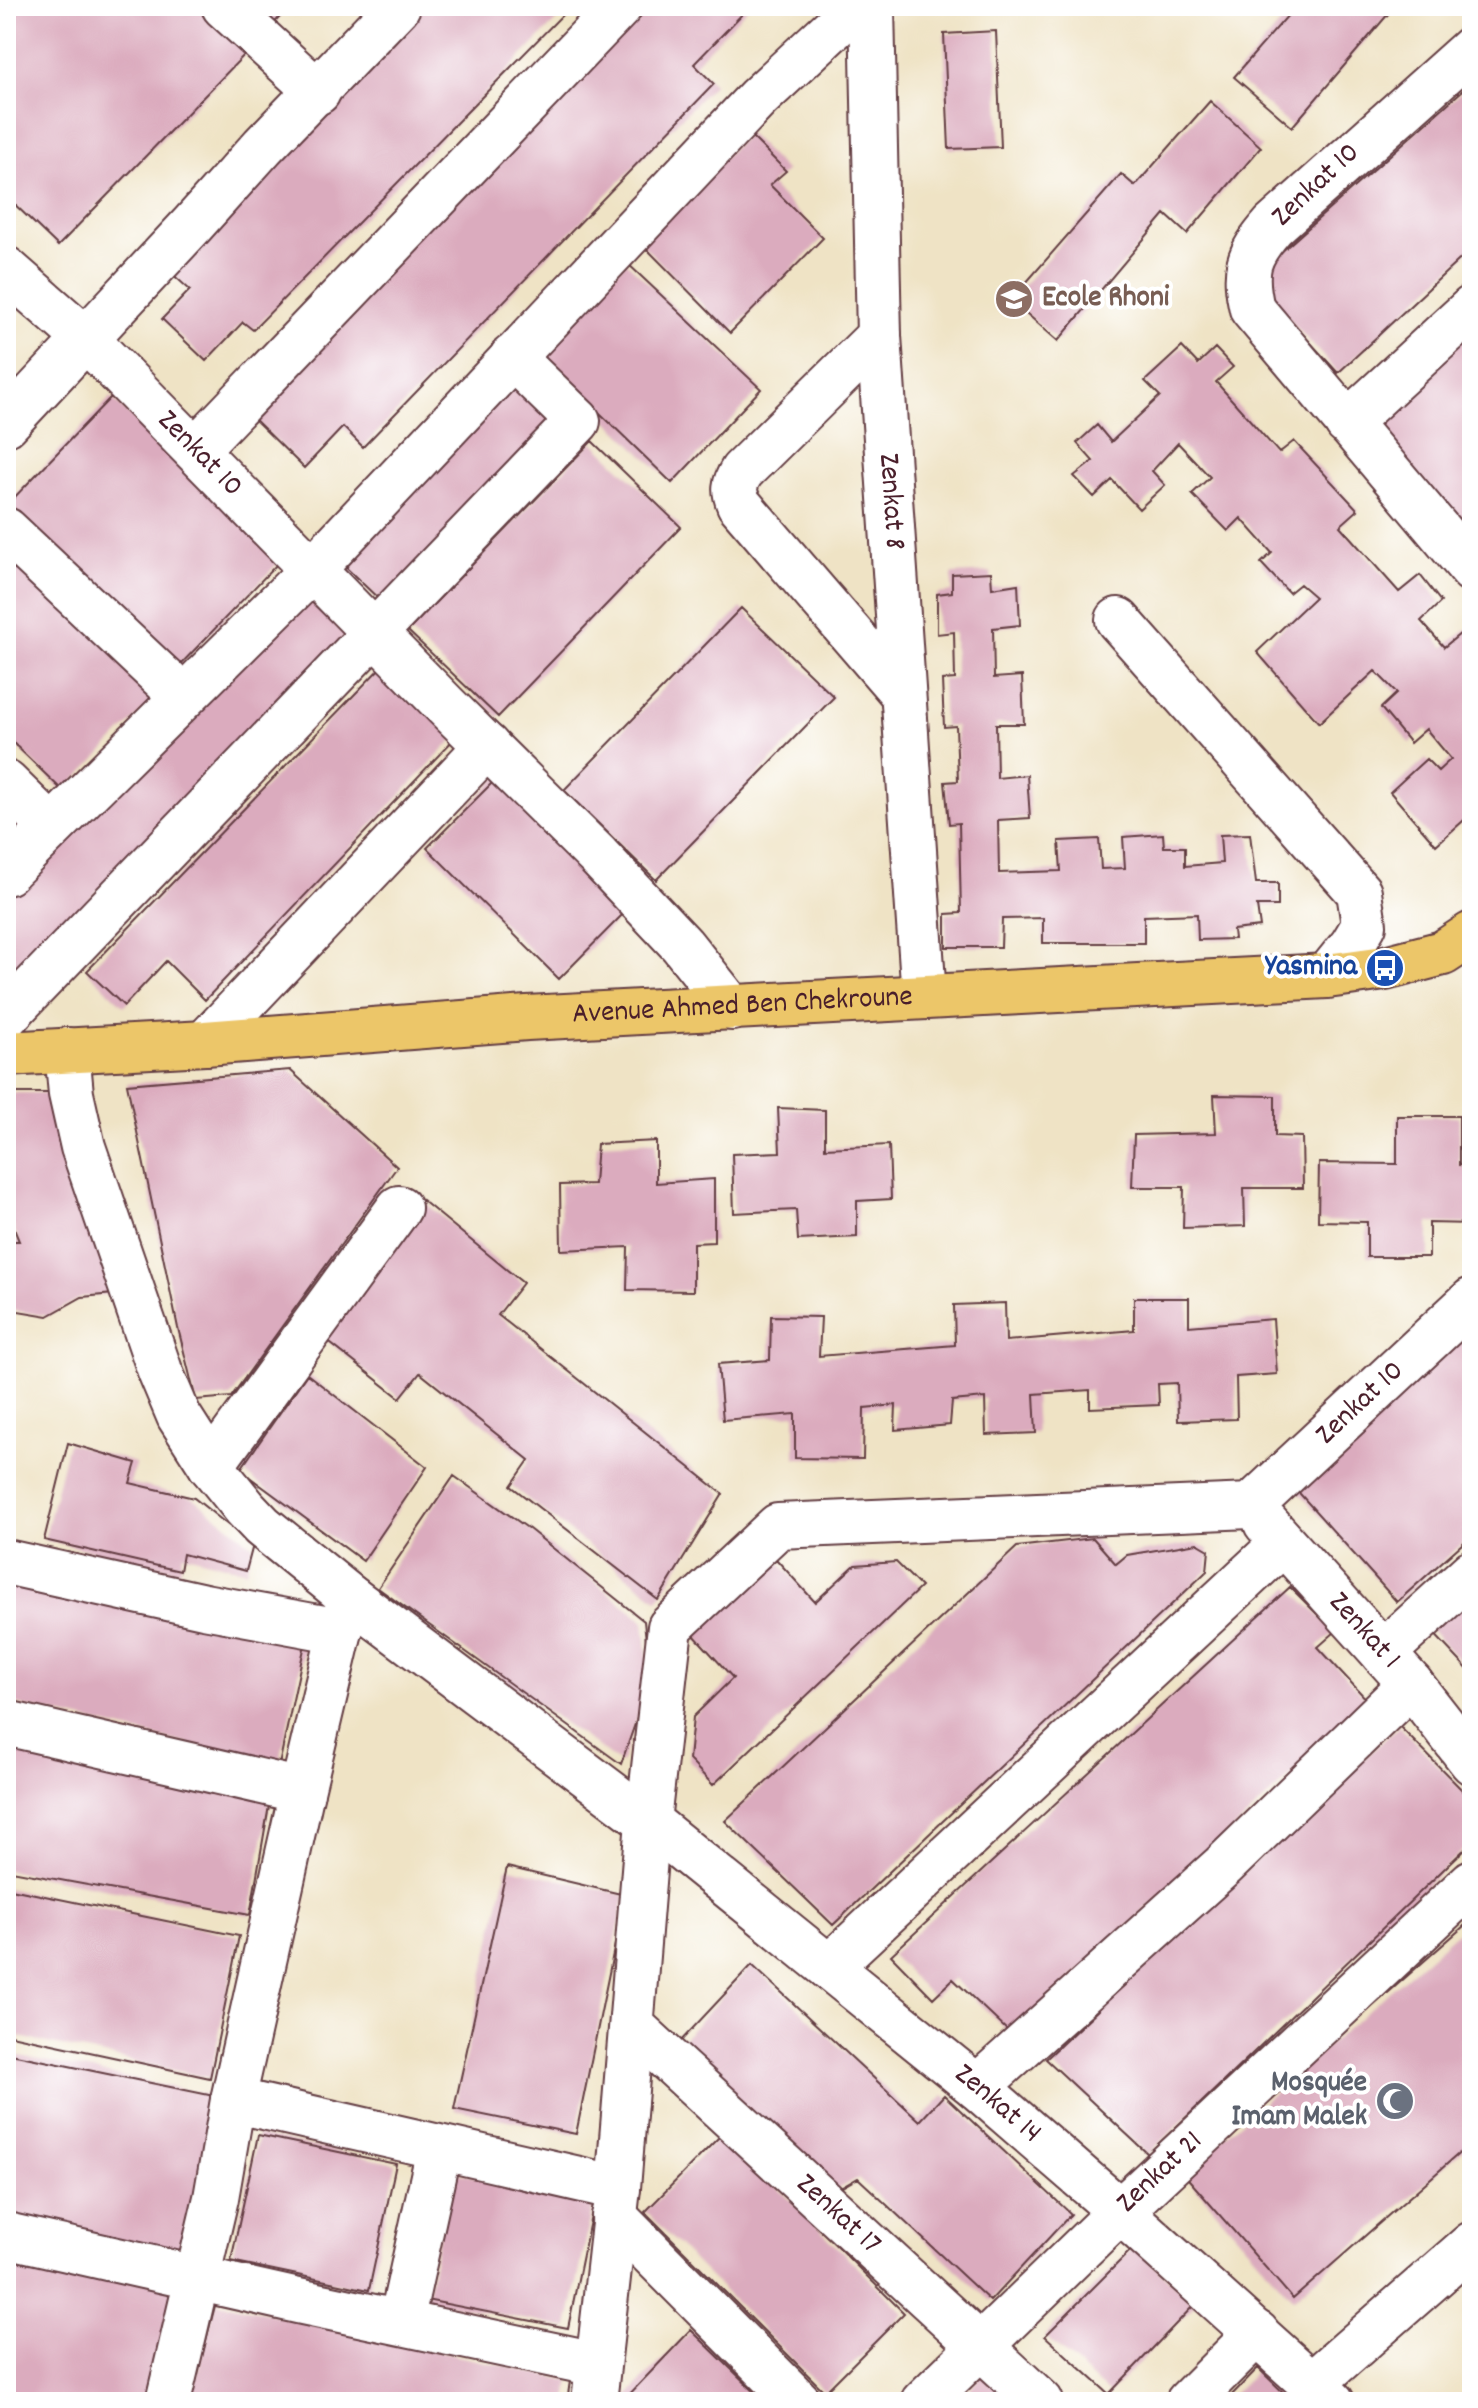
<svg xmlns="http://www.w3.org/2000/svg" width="1478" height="2408" viewBox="0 0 1478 2408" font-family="Dekko,sans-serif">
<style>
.building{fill:#dbabbe}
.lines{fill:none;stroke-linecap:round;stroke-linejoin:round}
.minor-casing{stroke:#633c42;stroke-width:48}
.major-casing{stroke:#633c42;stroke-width:48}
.minor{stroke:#fff;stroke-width:44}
.major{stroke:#ecc669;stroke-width:44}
.labels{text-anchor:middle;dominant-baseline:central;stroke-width:8;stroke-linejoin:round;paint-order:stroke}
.street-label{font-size:30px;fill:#4a1f2b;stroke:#fff}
.education-label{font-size:30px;font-weight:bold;fill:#785e54;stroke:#fff;text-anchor:start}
.transit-label{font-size:30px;font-weight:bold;fill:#164399;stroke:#fff;text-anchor:end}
.worship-label{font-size:30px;font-weight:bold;fill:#5b616d;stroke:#fff;text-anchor:end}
</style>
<rect width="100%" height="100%" fill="#fff"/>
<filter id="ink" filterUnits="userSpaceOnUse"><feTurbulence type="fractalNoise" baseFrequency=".0125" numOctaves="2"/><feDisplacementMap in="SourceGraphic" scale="16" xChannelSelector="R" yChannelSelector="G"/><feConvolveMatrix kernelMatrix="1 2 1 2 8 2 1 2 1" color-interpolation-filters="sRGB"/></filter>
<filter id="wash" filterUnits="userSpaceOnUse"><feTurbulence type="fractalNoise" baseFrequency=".006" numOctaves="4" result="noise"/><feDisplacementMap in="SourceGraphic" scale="32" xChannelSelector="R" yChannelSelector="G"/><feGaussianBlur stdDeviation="1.8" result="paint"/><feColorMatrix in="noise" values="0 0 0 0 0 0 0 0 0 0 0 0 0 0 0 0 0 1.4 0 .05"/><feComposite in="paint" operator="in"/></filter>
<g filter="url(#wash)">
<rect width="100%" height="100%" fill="#efe3c5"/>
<g id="blocks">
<path class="building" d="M6 6H208L251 48 58 246 6 196Z
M243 6H290L267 31Z
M425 6H571L253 330 243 322 206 361 162 319 190 290 168 270Z
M633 6H750L694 64 714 84 363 447 343 427 304 468 244 409Z
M1296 6H1395L1292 127 1234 77Z
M996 31 1001 147 949 149 944 34Z
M1472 82V248L1338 373 1252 278Z
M1210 101 1261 147 1187 234 1165 214 1058 341 1011 300 1121 174 1135 186Z
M748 133 786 171 770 185 823 238 730 333 640 242Z
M626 262 761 389 672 483 537 352Z
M1472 327V534L1370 420Z
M1182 347 1198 364 1215 348 1233 367 1216 382 1279 453 1294 441 1358 510 1340 526 1399 592 1420 575 1441 602 1421 621 1444 647 1466 629 1472 636V813L1436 845 1390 792 1426 759 1438 771 1451 759 1426 729 1410 743 1381 708 1397 693 1375 671 1319 723 1257 652 1315 597 1300 584 1289 593 1261 563 1272 553 1241 518 1228 531 1192 494 1210 477 1178 443 1152 471 1165 485 1139 509 1112 480 1094 497 1074 476 1093 461 1077 443 1097 425 1111 442 1160 396 1145 381Z
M512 378 557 422 383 603 337 559Z
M111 397 280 561 178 667 8 504Z
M592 441 681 527 498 717 408 631Z
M6 542 161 692 64 792 6 736Z
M991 572 992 588 1018 584 1020 625 993 628 994 678 1022 676 1024 724H996L997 778 1027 775 1030 818 998 820 999 873 1061 871 1059 841 1099 839 1101 869 1125 868 1123 837 1163 834 1164 847H1185V866L1222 863 1220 835 1250 834 1256 883H1278V906H1257L1260 927 1233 930 1234 939 1198 940 1197 914 1144 916V943H1043V918L1002 919 1001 947H946V914L961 913 959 823 949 824 945 782 958 781 956 726 944 727 942 680 955 679 954 632 937 634V594L952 592V574Z
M303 594 346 635 6 985V899Z
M741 608 834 697 656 880 564 790Z
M384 664 456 737 205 1000 166 961 124 1006 87 971Z
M499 776 630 907 559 979 427 848Z
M6 805 25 823 6 843Z
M290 1070 397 1167 231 1397 196 1400 178 1328 127 1084Z
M6 1093H48L113 1294 82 1297 48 1316 6 1309V1241H19L6 1209Z
M1214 1095 1275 1096V1136L1302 1137 1303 1188H1244L1245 1226 1183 1228 1184 1187H1132L1134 1135 1216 1133Z
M778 1108 825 1110V1148L889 1145 891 1199 857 1201V1237L798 1240 796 1210 734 1213 732 1154 780 1152Z
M1397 1116H1459V1165L1472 1166V1224L1429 1223V1257H1367V1222L1318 1221 1319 1163 1397 1164Z
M656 1141V1183L714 1179V1242L693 1243V1291L627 1290 628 1247 561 1250 560 1185 594 1184 597 1144Z
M422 1200 523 1283 498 1315 723 1494 658 1600 511 1486 529 1460 420 1373 400 1398 321 1336Z
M1134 1298H1189V1326L1273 1319 1277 1374 1236 1377 1237 1419 1178 1421 1177 1383 1158 1384 1159 1405 1090 1408V1390L1034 1394 1036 1433 986 1435 985 1398 952 1401 950 1425 895 1430 896 1405 864 1408 863 1459 795 1458V1414L723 1420 718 1364 770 1360 771 1316 821 1317 819 1356 955 1345 954 1305 1005 1303 1006 1341 1134 1330Z
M1472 1321V1535L1397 1602 1292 1485Z
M307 1374 427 1467 363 1561 240 1470Z
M68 1443 136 1463 130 1483 194 1498 253 1545 246 1571 183 1554 180 1571 44 1540Z
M454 1476 529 1529 644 1621 650 1681 621 1764 378 1588Z
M1093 1538 1116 1564 1127 1555 1197 1543 1209 1550 1207 1571 833 1925 725 1821 1017 1547Z
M776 1559 815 1602 855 1565 896 1562 921 1587 713 1785 689 1760 693 1717 733 1678 693 1634Z
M6 1578 305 1644 279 1765 6 1702Z
M1290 1587 1335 1632 1318 1647 1370 1703 1011 2034 953 1979 933 1998 891 1955Z
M1472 1589V1674L1428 1627Z
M1399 1726 1472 1800V1842L1148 2154 1046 2059Z
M6 1745 271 1794 250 1915 6 1870Z
M507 1867 625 1895 576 2134 454 2109Z
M6 1888 239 1936 210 2078 6 2034Z
M1472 1919V2142L1293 2299 1183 2173Z
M752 1965 920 2121 944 2095 1071 2214 990 2301 858 2178 835 2191 678 2044Z
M6 2053 214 2096 183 2258 6 2216Z
M723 2133 904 2313 825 2392 645 2212Z
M258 2135 396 2164 369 2290 231 2261Z
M452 2172 594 2201 568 2328 426 2300Z
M1134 2247 1195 2304 1109 2394 1045 2336Z
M6 2256 173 2287 151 2402H45L6 2393Z
M216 2302 570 2381 567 2402H190Z
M691 2330 765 2402H622Z
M1258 2368 1293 2402H1225Z
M983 2375 1012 2402H956Z"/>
</g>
</g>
<g filter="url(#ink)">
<use href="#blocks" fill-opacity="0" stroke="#633c42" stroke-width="2"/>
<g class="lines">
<g class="minor-casing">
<g id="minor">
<path d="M224 6 318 92"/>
<path id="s1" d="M872 6 879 336 924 997"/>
<path d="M1472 48 1273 226C1247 256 1243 270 1252 309L1472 570"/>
<path id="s2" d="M6 269 86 339 446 706 598 856 682 945 732 1008"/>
<path d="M879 336 742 471C734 484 733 490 739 504L902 693"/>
<path d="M1347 423 1472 308"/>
<path d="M6 424 193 224 263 146 398 6"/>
<path d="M196 449 620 6"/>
<path d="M6 530 182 696"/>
<path d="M1118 620 1359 892 1364 925 1352 945 1327 976"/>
<path d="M6 783 51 827"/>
<path d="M6 873 313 569 758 98 857 6"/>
<path d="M6 1016 578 421 512 357"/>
<path d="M205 1043 487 746"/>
<path id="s3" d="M67 1050 71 1094 83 1147 160 1371 179 1416 211 1466 245 1508 262 1526 351 1598 648 1821 977 2087 1120 2211 1332 2402"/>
<path d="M211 1466 399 1208"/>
<path id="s4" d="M1251 1506 1472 1300"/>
<path id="s5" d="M1266 1523 1411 1684 1472 1762"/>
<path d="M6 1562 204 1606 340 1631"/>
<path d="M1383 1653 1472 1572"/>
<path d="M6 1723 302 1791"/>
<path d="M829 1967 1283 1543"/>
<path id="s6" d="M633 2027 1041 2402"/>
<path d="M977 2087 1223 1866 1411 1684"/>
<path d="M233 2100 618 2188"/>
<path d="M614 2216 799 2402"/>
<path d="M6 2235 298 2301 596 2364"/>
<path d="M401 2322 439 2149"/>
<path d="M1313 2383 1472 2244"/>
<path d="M168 2402 216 2198 233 2100 302 1791 340 1631 351 1598"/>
<path d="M594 2402 618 2188 648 1821 670 1627 778 1526 1251 1506"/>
<path id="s7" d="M923 2402 1120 2211 1472 1882"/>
<path d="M1188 2402 1257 2333"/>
</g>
</g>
<g class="major-casing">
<g id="major">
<path id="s8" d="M6 1054 205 1043 527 1018 1327 976 1385 968 1443 953 1472 934"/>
</g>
</g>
<use href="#minor" class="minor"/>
<use href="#major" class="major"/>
</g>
</g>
<defs>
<g id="school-disc" transform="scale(2)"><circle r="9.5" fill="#8d6e63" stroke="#fff"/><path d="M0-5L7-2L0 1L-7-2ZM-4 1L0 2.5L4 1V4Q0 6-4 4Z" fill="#fff"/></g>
<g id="bus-disc" transform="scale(2)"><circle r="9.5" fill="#1a4fb4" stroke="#fff"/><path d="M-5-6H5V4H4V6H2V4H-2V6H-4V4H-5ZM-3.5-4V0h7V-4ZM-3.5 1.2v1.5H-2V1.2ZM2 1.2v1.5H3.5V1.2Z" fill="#fff"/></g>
<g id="mosque-disc" transform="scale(2)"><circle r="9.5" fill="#6b7280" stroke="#fff"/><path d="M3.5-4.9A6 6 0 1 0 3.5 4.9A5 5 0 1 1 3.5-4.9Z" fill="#fff"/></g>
</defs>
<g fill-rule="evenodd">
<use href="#school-disc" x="1014" y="299"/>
<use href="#bus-disc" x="1385" y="968"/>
<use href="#mosque-disc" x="1395" y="2101"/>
</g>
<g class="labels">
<g class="street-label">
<text transform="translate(1317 186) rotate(-43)">Zenkat 10</text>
<text stroke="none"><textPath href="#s2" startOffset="268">Zenkat 10</textPath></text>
<text stroke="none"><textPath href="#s1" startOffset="496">Zenkat 8</textPath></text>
<text stroke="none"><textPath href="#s8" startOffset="738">Avenue Ahmed Ben Chekroune</textPath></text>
<text stroke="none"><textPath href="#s4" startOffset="150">Zenkat 10</textPath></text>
<text stroke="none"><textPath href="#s5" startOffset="146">Zenkat 1</textPath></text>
<text stroke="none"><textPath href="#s3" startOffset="1458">Zenkat 14</textPath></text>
<text stroke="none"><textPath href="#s7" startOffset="330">Zenkat 21</textPath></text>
<text stroke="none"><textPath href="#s6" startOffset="278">Zenkat 17</textPath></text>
</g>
<g class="education-label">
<text x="1042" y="299">Ecole Rhoni</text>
</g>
<g class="transit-label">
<text x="1357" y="968">Yasmina</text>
</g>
<g class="worship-label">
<text x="1367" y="2084">Mosquée<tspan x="1367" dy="34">Imam Malek</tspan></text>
</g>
</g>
<rect width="1478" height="2408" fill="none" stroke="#fff" stroke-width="32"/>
</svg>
